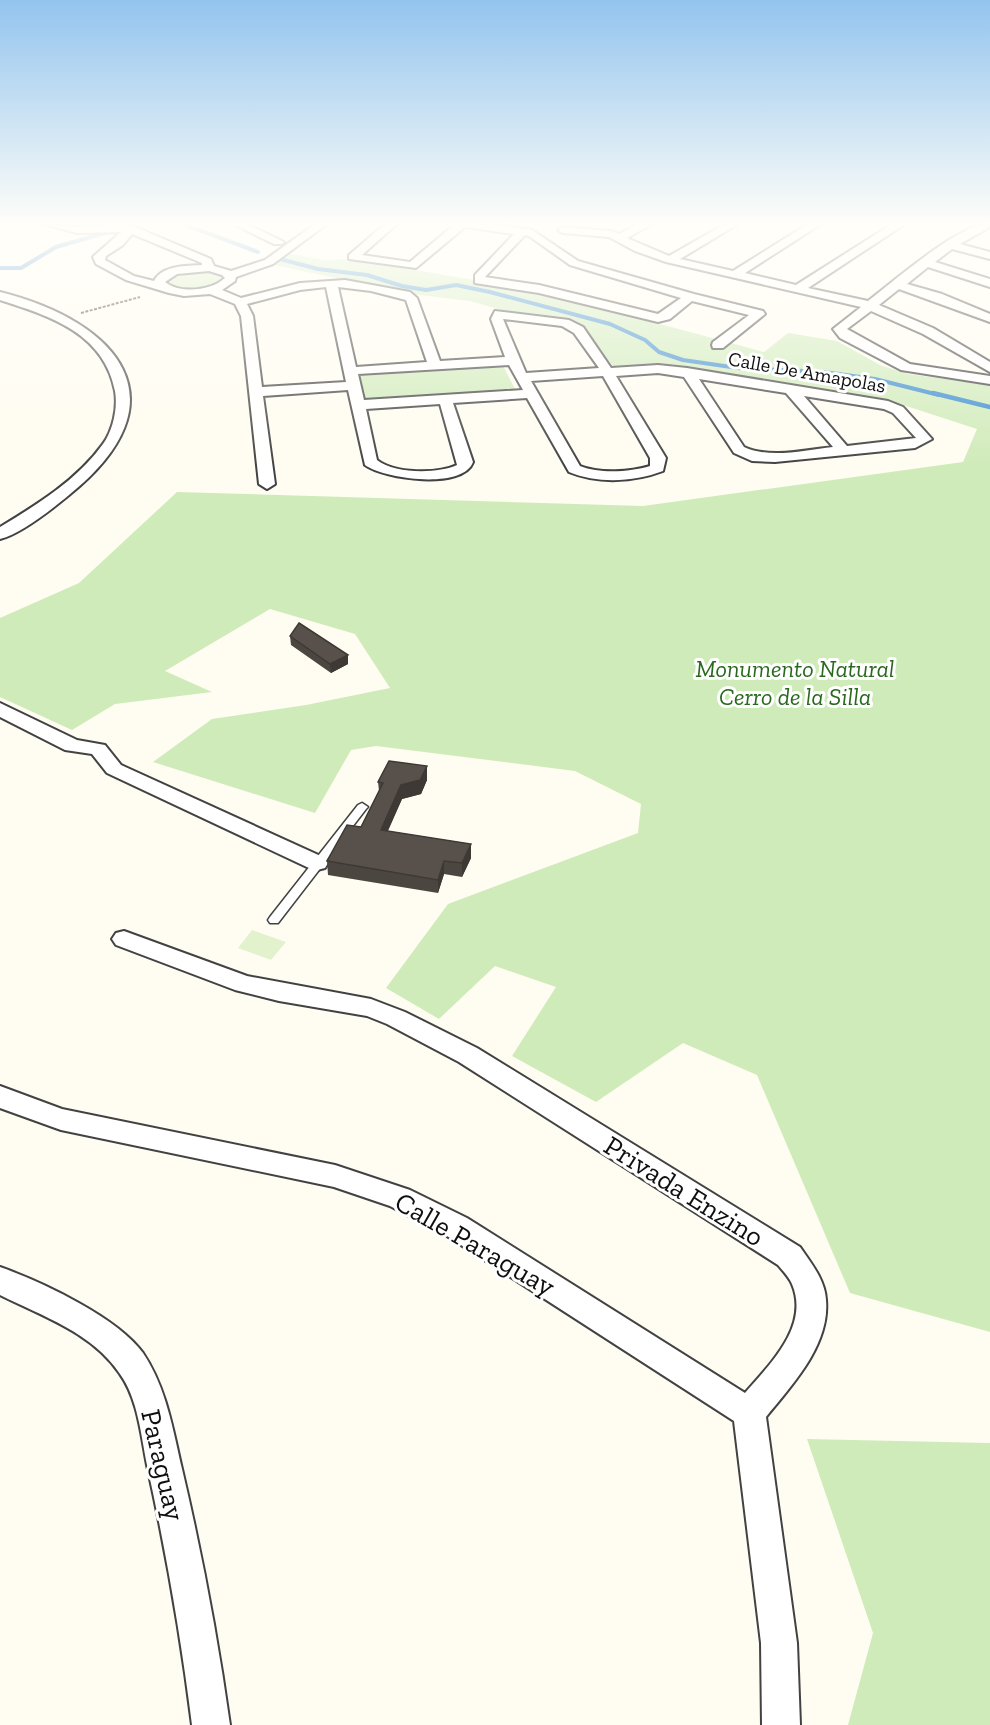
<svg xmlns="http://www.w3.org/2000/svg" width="990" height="1725" viewBox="0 0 990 1725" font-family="'Zilla Slab',serif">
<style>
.green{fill:#d0ebba}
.pitch{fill:#e2f2cc}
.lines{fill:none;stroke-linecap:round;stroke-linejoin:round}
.stream-far1{stroke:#3b8ccf;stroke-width:4}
.stream{stroke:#3b8ccf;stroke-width:4.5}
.service-casing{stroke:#424242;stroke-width:3}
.minor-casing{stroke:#424242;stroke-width:4}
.path{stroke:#313131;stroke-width:2;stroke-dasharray:3 1.5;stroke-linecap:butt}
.service{fill:#fff;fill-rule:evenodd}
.minor{fill:#fff;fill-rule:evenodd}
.wall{fill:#4c4640}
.shaded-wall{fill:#3e3934}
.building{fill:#58514b;stroke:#3e3934;stroke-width:1.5}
.labels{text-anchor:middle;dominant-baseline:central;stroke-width:6;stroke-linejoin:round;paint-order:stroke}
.far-street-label{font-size:20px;fill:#0f0f0f;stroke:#fff}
.park-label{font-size:24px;font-style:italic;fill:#29691e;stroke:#fff}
.near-street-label{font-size:28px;fill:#0f0f0f;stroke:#fff}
</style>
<rect width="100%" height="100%" fill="#fffdf1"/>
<path class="green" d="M285 253 325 260 351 259 538 291 764 352 788 333 837 341 880 365 908 374 990 385V1332L850 1293 757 1075 683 1043 596 1102 512 1056 556 987 495 966 439 1019 386 988 448 904 638 833 641 804 575 771 376 746 351 750 315 813 153 762 212 719 306 705 390 688 355 634 270 609 165 671 212 692 115 704 72 730 0 697V618L79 583 177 492 643 506 963 462 977 429 897 403 655 365 614 367 579 324 512 313 470 301 411 294 270 264Z
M200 271 221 274 223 281C204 290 187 292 167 285L168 277 176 274Z
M501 362 515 389 362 400 354 372Z
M807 1439 990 1443V1725H848L873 1633Z"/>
<path class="pitch" d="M252 930 286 942 271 960 238 948Z"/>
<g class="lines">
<path class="stream-far1" d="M183 224 258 252
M280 259 318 269 367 275 402 286 426 290 456 285 490 292 610 324 645 340 659 352 683 360 738 368 824 372 875 379 939 395
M0 268H21L56 247 115 230"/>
<path class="stream" d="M933 393 990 407"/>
<g class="service-casing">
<path id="service" d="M362 803 368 807 366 809 278 923H270L268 920 270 917 358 805Z"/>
</g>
<g class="minor-casing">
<path id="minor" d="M44 224 77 227 128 224 211 259 214 266 231 271 265 260 315 224H327L273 264 236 277 235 281 222 290 241 298 300 283 345 280 410 292 417 298 440 361 505 357 491 319 495 311 569 320 583 327 611 368 658 365 687 368 888 401 903 407 932 439 915 448 775 462 752 461 734 453 684 377 658 373 616 376 666 458 663 471C634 482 598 484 569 472L527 398 453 403 473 462C463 490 384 479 365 465L348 390 263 396 275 484 267 489 259 484 241 316 235 304 210 294 184 296 169 293 126 280 96 264 93 257 95 255 121 232 77 233ZM132 234 202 263V265C186 266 162 265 154 281L134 276 105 260 106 256 123 245ZM209 271 222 275 225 278C211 291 180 294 165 282L177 274ZM326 287 346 382 262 387 253 316 247 304 300 290ZM338 287 371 291 406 300 427 362 356 367ZM503 319 562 326 574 333 599 368 526 373ZM509 365 523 390 364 400 358 374ZM603 376 650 458V466C630 472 600 474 580 466L531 381ZM699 379 786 393 833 447C805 450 770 459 744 447ZM804 396 884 409 893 413 916 438 847 446ZM440 404 457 465C437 474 395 474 377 460L366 409Z
M233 224H247L284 242 282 244H274Z
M385 224H397L362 255 410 262 455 224H491L532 230 578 261 694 294 763 311 765 314 723 348H713L712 345 713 342 749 315 692 301 670 319 658 322 539 293 475 283V275L514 234 465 227 416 268 349 259V255ZM525 235 529 236 570 265 681 298 658 314 539 285 485 277Z
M638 224H652L627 238 669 256 725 224H738L680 259 733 271 808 224H821L745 273 796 285 892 224H905L808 288 868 301C893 282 959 224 988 224V228L960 244 990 252V259L952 249 935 262 990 279V287L928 267 907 284 942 294 990 314V322L899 289 879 305 933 328 990 362V372L923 334 871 311 847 329 910 364 990 376V384L901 370 840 338 833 329 861 307 666 262 635 251 609 237 563 233 558 230 563 227 612 231 619 234Z
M0 292C119 322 186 401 69 495 52 509 21 534 0 539V527C38 504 77 480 103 444 113 430 118 408 115 391 104 333 50 316 0 300Z
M0 703 77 740 105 745 121 765 325 858 328 863 325 868 317 870 309 868 107 773 92 754 65 750 0 717Z
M124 931 247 976 371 999 405 1012 477 1048 800 1247C811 1263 825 1280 826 1300 830 1345 792 1385 766 1417L797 1643 800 1725H762L761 1643 734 1421 447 1236 390 1206 334 1187 61 1130 0 1108V1086L62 1109 335 1165 410 1190 467 1218 745 1393C770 1364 810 1326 792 1284 789 1277 783 1271 778 1265L459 1062 387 1024 367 1016 279 1001 235 990 116 945 112 939 116 933Z
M0 1267C42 1282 117 1317 143 1353 166 1387 173 1430 182 1469 202 1554 218 1639 230 1725H192C181 1637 166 1551 147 1465 141 1435 138 1399 120 1374 93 1333 42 1316 0 1295Z"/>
</g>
<path class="path" d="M81 313 140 297"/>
<use href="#service" class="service"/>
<use href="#minor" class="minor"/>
</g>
<path class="wall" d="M290 636 348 655V664L331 673 291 645Z
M427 766V780L421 794 402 799 388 831 471 844V858L462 877 444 874 438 893 328 875 327 861 361 827 379 791 378 782Z"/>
<path class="shaded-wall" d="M348 655V664L331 673 330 664Z
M427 766V780L421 794 402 799 382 843 381 830 401 785Z
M471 844V858L462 877V863Z
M444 861V874L438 893V880Z"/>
<path class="building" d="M299 623 348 655 330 664 290 636Z
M389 761 427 766 420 780 401 785 381 830 471 844 462 863 444 861 438 880 327 861 347 825 361 827 383 783 378 782Z"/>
<linearGradient id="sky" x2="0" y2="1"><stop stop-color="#93c4ee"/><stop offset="0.48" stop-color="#fffef9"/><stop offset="1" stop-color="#fffef9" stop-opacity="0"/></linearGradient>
<rect width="990" height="466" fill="url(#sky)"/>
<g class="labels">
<g class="far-street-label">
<text transform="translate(807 372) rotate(10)">Calle De Amapolas</text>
</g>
<g class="park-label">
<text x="795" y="668">Monumento Natural<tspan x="795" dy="28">Cerro de la Silla</tspan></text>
</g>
<g class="near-street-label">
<text transform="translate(684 1191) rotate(32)">Privada Enzino</text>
<text transform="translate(475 1244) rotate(30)">Calle Paraguay</text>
<text transform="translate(163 1465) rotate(77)">Paraguay</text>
</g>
</g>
</svg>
